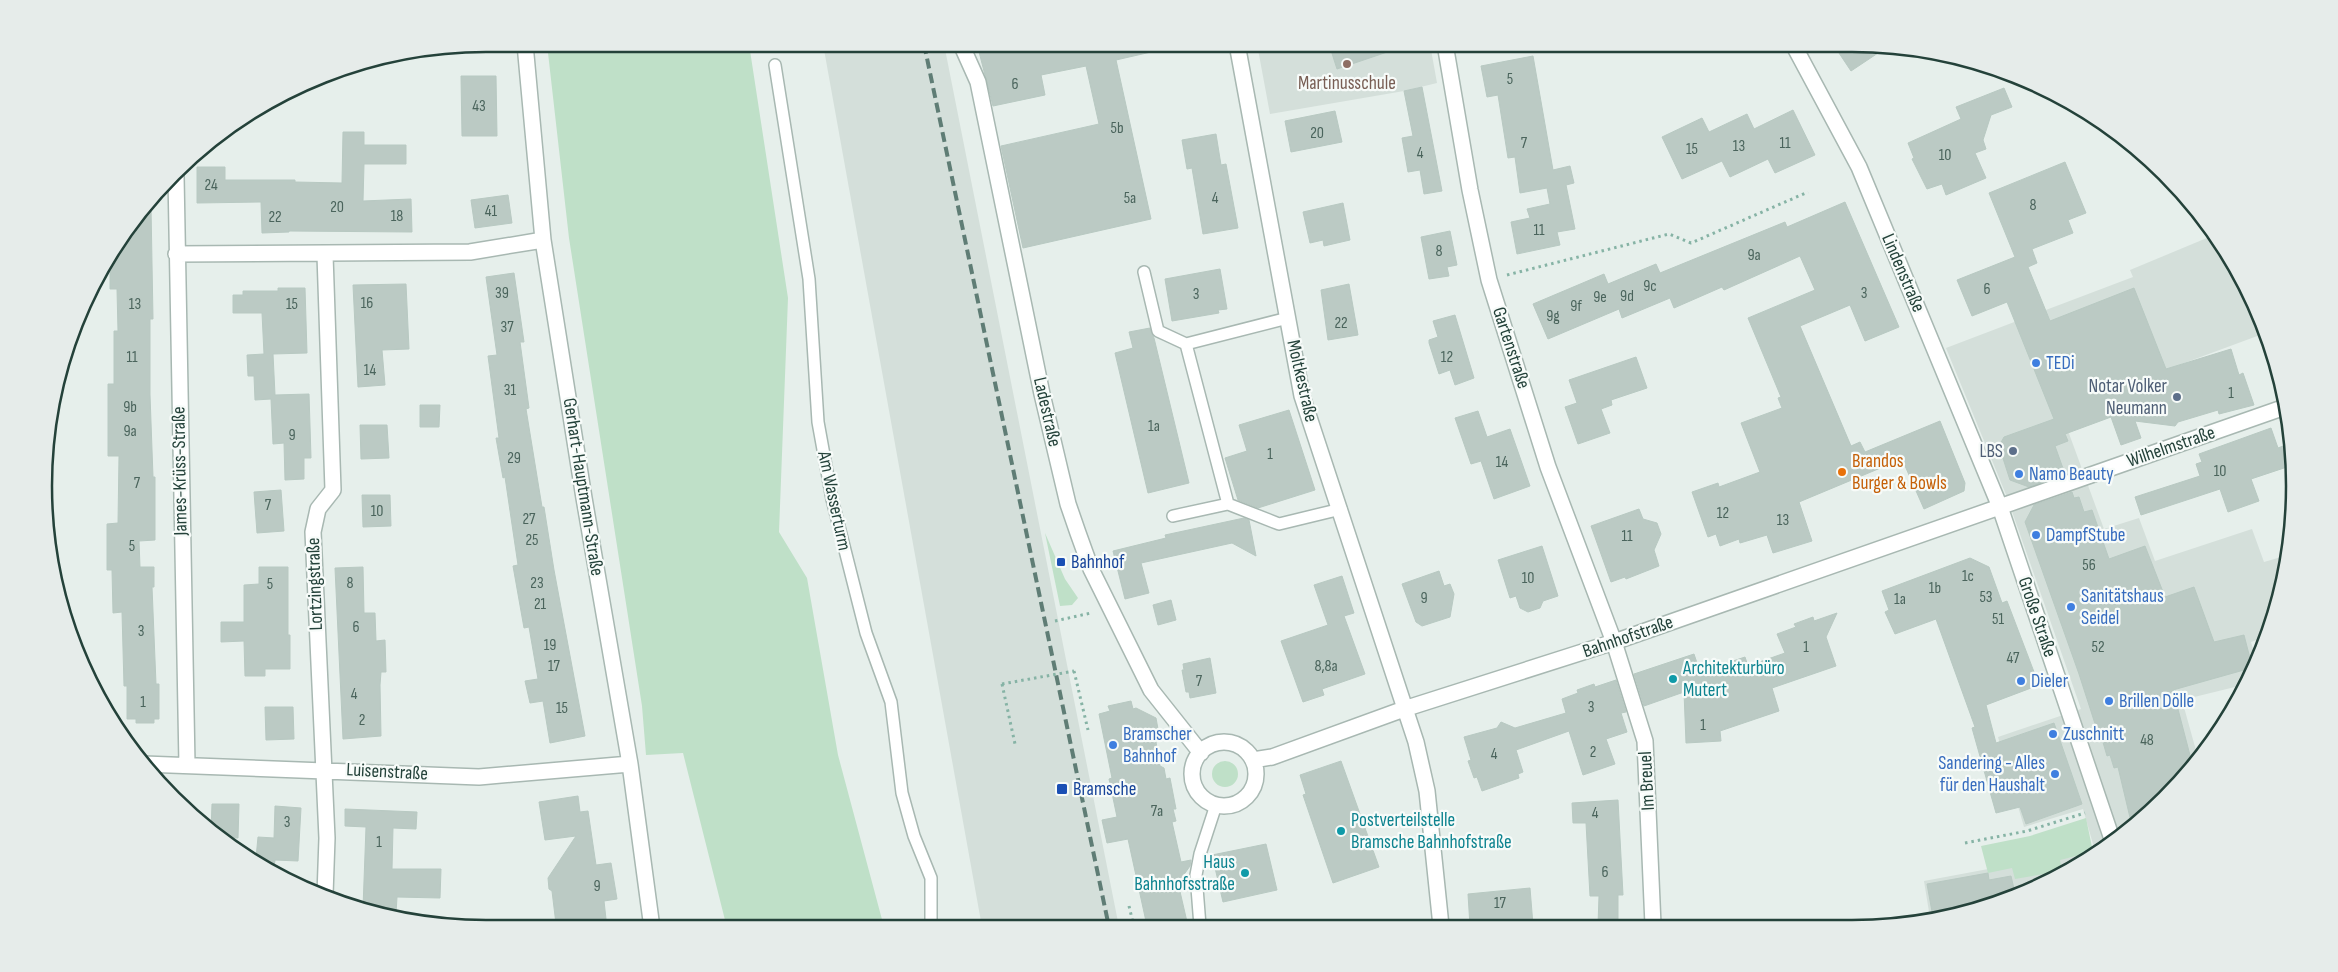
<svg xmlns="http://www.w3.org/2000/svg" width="2338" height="972" viewBox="0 0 2338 972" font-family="'Sofia Sans Condensed',sans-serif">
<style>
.built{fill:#d4dfda}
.green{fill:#bfe0c8}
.building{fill:#bbcac4;stroke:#b8c9c2}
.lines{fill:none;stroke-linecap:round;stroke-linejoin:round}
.service-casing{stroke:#a8b8b2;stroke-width:14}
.pedestrian-casing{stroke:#a8b8b2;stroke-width:18}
.minor-casing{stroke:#a8b8b2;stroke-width:18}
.path{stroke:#86b3a5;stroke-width:3;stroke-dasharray:2.5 4;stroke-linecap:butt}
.service{stroke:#fff;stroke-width:11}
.pedestrian{stroke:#fff;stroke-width:15}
.minor{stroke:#fff;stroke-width:15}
.rail{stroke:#5f7d75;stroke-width:4;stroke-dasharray:10 5;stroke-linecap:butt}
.path-bridge{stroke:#86b3a5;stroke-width:3;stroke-dasharray:2.5 4;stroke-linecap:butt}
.education-dot{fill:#8d6e63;stroke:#f7fbf9;stroke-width:2}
.shop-dot{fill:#3f7fe0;stroke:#f7fbf9;stroke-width:2}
.service-dot{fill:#5c6f8a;stroke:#f7fbf9;stroke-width:2}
.food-dot{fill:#e8710a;stroke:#f7fbf9;stroke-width:2}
.transit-dot{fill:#1a4fb4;stroke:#f7fbf9;stroke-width:2}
.culture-dot{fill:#0f9aa8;stroke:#f7fbf9;stroke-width:2}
.labels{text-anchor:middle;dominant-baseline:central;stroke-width:4.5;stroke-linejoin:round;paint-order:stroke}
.number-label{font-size:16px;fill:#4a645c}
.education-label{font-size:19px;fill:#785e54;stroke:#f7fbf9}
.street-label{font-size:19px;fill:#24423a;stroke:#f7fbf9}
.shop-label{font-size:19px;fill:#366cbe;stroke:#f7fbf9;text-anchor:start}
.service-label{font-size:19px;fill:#4e5e75;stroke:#f7fbf9;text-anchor:end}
.food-label{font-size:19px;fill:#c56008;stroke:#f7fbf9;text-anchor:start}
.transit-label{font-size:19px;fill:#164399;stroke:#f7fbf9;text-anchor:start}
.culture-label{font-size:19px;fill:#0d838f;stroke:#f7fbf9;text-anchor:start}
.rim{fill:none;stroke:#24423a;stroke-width:2.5}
</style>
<rect width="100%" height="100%" fill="#e6efeb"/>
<path class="built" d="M823 44H944L1119 927H982Z
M1257 44H1430L1437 83 1404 91 1270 114Z
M2214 235 2233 266 2260 335 2060 409 2104 529 2139 518 2155 561 2252 529 2264 562 2288 555 2271 628 2266 637 2251 642 2256 659 2243 685 2182 700 2197 754H2200L2143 819 2095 851 2083 809 2024 827 1998 737 2081 709 2007 497 1946 348 2133 277 2130 270Z
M2089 855 2047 883 1930 918 1924 881 2015 864Z"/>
<path class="green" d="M547 44H749L788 298 779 532 807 578 838 755 884 927 727 928 683 753 646 755 642 706 569 238Z
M49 471 63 600 52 572Z
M1045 533 1065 579 1078 598 1072 605 1060 606Z
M1212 774a13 13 0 1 1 26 0a13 13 0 1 1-26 0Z
M2086 818 2093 852 2060 860 2062 871 2015 879 2012 868 1988 873 1981 846 2030 836Z"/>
<path class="building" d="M977 44H1151V52L1116 60 1151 219 1023 248 1001 146 1099 124 1086 66 1041 75 1045 95 993 106Z
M1329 44H1401L1402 47 1337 69Z
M1833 44H1852L1884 49 1851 71Z
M1533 56 1553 170 1570 166 1574 183 1566 185 1575 229 1557 232 1560 245 1517 254 1511 222 1530 218 1527 209 1550 204 1547 188 1520 193 1515 157 1508 158 1498 95 1487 97 1481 66Z
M461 76H496L497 136H462Z
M1422 87 1442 191 1424 194 1420 170 1408 172 1402 138 1413 136 1404 91Z
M2004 88 2012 107 1991 115 1983 140 1986 149 1975 153 1986 178 1946 195 1942 184 1927 189 1912 159 1914 158 1908 143 1961 119 1956 107Z
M1793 110 1815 155 1775 173 1768 159 1730 177 1722 161 1682 179 1662 137 1702 118 1709 132 1747 114 1754 129Z
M1335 111 1342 142 1291 152 1285 121Z
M343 132H364V145H406V164H364L363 201 411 199 412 232 289 231V232L262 233 261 202 197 203V167H225V180H295V182L342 183Z
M1216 134 1221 165 1226 164 1238 228 1203 234 1192 168 1187 169 1182 140Z
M2065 162 2086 213 2068 220 2073 233 2032 249 2037 263 2028 267 2050 321 2134 288 2166 369 2231 349 2239 375 2243 373 2254 405 2219 414 2218 410 2178 422 2175 426 2135 421 2141 438 2121 445 2111 417 2065 434 2068 441 2055 446 2065 474 2029 487 2010 480 1999 446 2004 437 2054 419 2007 302 1972 316 1957 280 2015 257 1989 193Z
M508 195 512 223 475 228 471 200Z
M1845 202 1899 327 1865 341 1850 305 1800 326 1851 446 1860 442 1865 452 1940 421 1965 483 1964 491 1924 509 1902 459 1799 502 1812 541 1773 553 1767 535 1740 543 1739 539 1720 546 1716 534 1708 537 1692 492 1718 483 1719 487 1760 472 1741 423 1782 408 1778 398 1781 397 1748 318 1815 290 1800 256 1724 290 1722 287 1674 308 1670 298 1622 318 1619 309 1548 339 1533 304 1604 274 1608 284 1656 264 1660 273 1785 222 1787 227Z
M1343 203 1350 240 1324 246 1323 240 1310 243 1303 212Z
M151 207 153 319H150V395L153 477H155V540L139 541 140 567H154V587H152L156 684H159V719H154V723H136V719H127V686H124L122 612 113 613 112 570H107V524L118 523 119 456H108V384H114V331H118L117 289H110V256Z
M1450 231 1457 265 1447 267 1449 276 1429 279 1421 237Z
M1220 269 1227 309 1218 310 1219 313 1172 321 1165 279Z
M514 273 524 342H520L529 408 526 409 542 507H544L554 570 585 736 550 743 543 701 530 703 525 681 538 679 529 627 524 628 513 566 518 565 505 477 503 478 496 438H499L488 356 497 355 486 277Z
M406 284 409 349 382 350 385 385 358 387 353 285Z
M1349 284 1358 335 1328 340 1321 290Z
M278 288H305L307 353 273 354 275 395 309 394 311 458H304V479L285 480 284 443 273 444 271 399 255 400 254 376H248L247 355 264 354 262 313H233V295H243V291H278Z
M1455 315 1474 378 1455 385 1450 370 1439 374 1429 343V340L1438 337 1433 321Z
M1150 328 1154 338 1189 483 1148 493 1115 353 1133 348 1129 332Z
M1636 357 1647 388 1611 400 1612 405 1601 409 1610 433 1578 444 1565 407 1577 403 1569 380Z
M420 405H440L439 427H420Z
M1289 410 1315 490 1258 508 1238 500 1225 458 1247 451 1239 425Z
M1478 411 1487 437 1510 429 1530 486 1494 499 1481 461 1471 464 1455 418Z
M360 425H387L389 458 361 459Z
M2271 428 2278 448 2291 443 2293 465 2251 479 2259 501 2228 512 2220 489 2141 515 2135 497 2200 476 2196 464 2202 462 2199 454Z
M281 490 284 531 257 533 254 492Z
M2072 492 2074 498 2079 497 2084 512 2092 510 2109 559 2145 546 2165 597 2194 587 2214 642 2244 635 2252 666 2251 668 2173 690 2192 763 2143 819 2132 826 2118 767 2114 768 2110 755 2107 756 2100 732 2098 733 2079 674 2025 522 2034 505Z
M362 495H390L391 526 363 527Z
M1639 509 1643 519 1657 523 1661 534 1654 550 1659 566 1626 579 1625 577 1611 582 1591 526Z
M1244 518 1249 520 1256 556 1232 543 1141 563 1149 593 1125 599 1113 551 1166 538 1165 535Z
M1542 546 1558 596 1543 601 1540 608 1528 612 1520 608 1516 596 1510 598 1498 560Z
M1970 558 1989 567 2002 603 2007 601 2039 685 1986 705 1996 743 2054 723 2082 804 2026 824 2020 807 1996 813 1972 728 1975 727 1936 619 1895 634 1885 612 1889 610 1882 591Z
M259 567H288V635H290V669H265V676H245L244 641 221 642V622H244V585L259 584Z
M363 567 364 613H375L376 641 385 640 386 672H381L380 685 381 736 343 739 335 568Z
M1439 571 1444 586 1450 584 1454 594 1450 617 1422 626 1416 622 1402 584Z
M1342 576 1354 613 1344 616 1365 674 1322 689 1324 695 1303 702 1281 641 1328 625 1314 585Z
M1171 600 1176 620 1158 625 1153 605Z
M1837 613 1826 637 1836 666 1772 688 1779 711 1720 731 1721 741 1686 743 1684 692 1644 706 1634 674 1694 654 1700 672 1745 657 1748 666 1785 653 1777 634 1796 627 1794 624 1813 617 1814 621Z
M1210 658 1216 693 1190 698 1189 692H1186L1182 670H1184L1183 664Z
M1616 680 1626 712 1621 713 1627 732 1606 739 1615 764 1583 775 1569 731 1516 750 1523 772 1518 774 1519 778 1482 791 1477 777 1474 778 1468 761 1471 760 1464 737 1497 728 1501 722 1515 728 1566 713 1562 699 1578 693 1577 690 1594 684 1595 687Z
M1131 701 1133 709 1136 708 1156 718 1158 729 1155 736 1160 766 1164 768 1166 779 1170 778 1176 809H1173L1176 821 1172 822 1181 862 1191 860 1190 866 1178 883 1188 926H1147L1128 839 1107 843 1102 820 1117 817 1109 779 1112 778 1099 714 1110 711 1108 706Z
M265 707H293L294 739 266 740Z
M1341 761 1379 867 1333 883 1303 795 1306 794 1300 775Z
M578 796 580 812 588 811 596 865 611 863 617 899 604 901 607 928H570L569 923 556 924 552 891 549 889 548 878 576 836 545 840 539 802Z
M1618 800 1623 895H1618V925H1598L1599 896H1590L1586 823H1573L1572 803Z
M212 804H239L238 838 217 837 211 832Z
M275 806 301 808 298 861 275 860 274 868 256 858 258 837 274 838Z
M345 809 417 812 416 829 393 828 392 869H441L440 898 397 897 396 913 363 908 366 827 345 826Z
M1266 844 1277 890 1223 902 1212 855Z
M1988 873 1989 880 2011 876 2015 893 1933 917 1927 884Z
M1530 888 1533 925 1470 926 1468 894Z"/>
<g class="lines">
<g class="service-casing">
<path id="service" d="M775 65 809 279 818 422 832 499 866 633 891 702 902 793 914 836 931 878V927
M1144 272 1158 331 1186 344
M1228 504 1186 344 1288 318
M1173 516 1228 504 1279 524 1341 509
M1200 926 1196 875 1200 854 1216 805"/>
</g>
<g class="pedestrian-casing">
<path id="pedestrian" d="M2000 507 2112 839"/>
</g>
<g class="minor-casing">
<path id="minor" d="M525 44 543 240 584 498 630 764 652 928
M961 44 978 82 1042 394 1068 504 1078 533 1091 569 1151 690 1201 753
M1237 44 1302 396 1416 742 1427 791 1441 926
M1445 44 1470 190 1489 280 1548 467 1614 642 1645 741 1653 925
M1793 44 1859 167 2000 507
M176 176 187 765
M176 254 470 252 543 240
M325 255 333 490 318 509 313 532 327 838 325 895
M1192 774a32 32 0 1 1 64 0a32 32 0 1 1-64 0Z
M1253 760 1272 757 1404 709 1614 642 2285 407
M144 764 479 777 630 764"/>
</g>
<path class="path" d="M1507 275 1669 234 1691 243 1808 192
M1055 621 1091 613
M1074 671 1088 730
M1002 684 1015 744
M1965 843 2027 831 2085 813
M1129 906 1134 927"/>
<use href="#service" class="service"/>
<use href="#pedestrian" class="pedestrian"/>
<use href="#minor" class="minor"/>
<path class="rail" d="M924 44 1109 927"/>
<path class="path-bridge" d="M1002 684 1074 671"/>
</g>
<circle class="education-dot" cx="1347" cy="64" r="5"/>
<g class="shop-dot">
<circle cx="2036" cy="363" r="5"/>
<circle cx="2019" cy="474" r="5"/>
<circle cx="2036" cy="535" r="5"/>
<circle cx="2071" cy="607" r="5"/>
<circle cx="2021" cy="681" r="5"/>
<circle cx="2109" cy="701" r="5"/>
<circle cx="2053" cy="734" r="5"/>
<circle cx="1113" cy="745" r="5"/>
<circle cx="2055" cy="774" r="5"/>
</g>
<g class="service-dot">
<circle cx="2177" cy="397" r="5"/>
<circle cx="2013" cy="451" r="5"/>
</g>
<circle class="food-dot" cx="1842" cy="472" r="5"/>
<g class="transit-dot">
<rect x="1056" y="557" width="10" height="10" rx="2.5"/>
<rect x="1056" y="783" width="12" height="12" rx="2.5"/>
</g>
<g class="culture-dot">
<circle cx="1673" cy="679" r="5"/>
<circle cx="1341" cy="831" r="5"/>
<circle cx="1245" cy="873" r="5"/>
</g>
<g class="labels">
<g class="number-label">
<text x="1510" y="79">5</text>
<text x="1015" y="84">6</text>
<text x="479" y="106">43</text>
<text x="1117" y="128">5b</text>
<text x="1317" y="133">20</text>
<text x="1524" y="143">7</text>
<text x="1785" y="143">11</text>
<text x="1739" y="146">13</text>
<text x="1692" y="149">15</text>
<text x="1420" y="153">4</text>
<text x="1945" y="155">10</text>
<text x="211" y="185">24</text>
<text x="1130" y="198">5a</text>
<text x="1215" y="198">4</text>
<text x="2033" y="205">8</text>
<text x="337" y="207">20</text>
<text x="491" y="211">41</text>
<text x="397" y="216">18</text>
<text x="275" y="217">22</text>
<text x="1539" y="230">11</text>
<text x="1439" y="251">8</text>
<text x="1754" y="255">9a</text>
<text x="1650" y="286">9c</text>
<text x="1987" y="289">6</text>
<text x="502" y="293">39</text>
<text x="1864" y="293">3</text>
<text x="1196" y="294">3</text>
<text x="1627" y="296">9d</text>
<text x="1600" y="297">9e</text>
<text x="367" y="303">16</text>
<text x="135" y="304">13</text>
<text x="292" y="304">15</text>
<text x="1576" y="306">9f</text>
<text x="1553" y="316">9g</text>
<text x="1341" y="323">22</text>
<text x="507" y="327">37</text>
<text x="132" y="357">11</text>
<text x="1447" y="357">12</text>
<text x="370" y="370">14</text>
<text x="510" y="390">31</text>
<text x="2231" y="393">1</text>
<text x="130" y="407">9b</text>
<text x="1154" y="426">1a</text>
<text x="130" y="431">9a</text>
<text x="292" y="435">9</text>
<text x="1270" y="454">1</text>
<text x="514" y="458">29</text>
<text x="1502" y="462">14</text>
<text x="2220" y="471">10</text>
<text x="137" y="483">7</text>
<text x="268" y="505">7</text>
<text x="377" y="511">10</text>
<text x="1723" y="513">12</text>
<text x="529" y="519">27</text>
<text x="1783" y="520">13</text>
<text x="1627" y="536">11</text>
<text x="532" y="540">25</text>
<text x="132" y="546">5</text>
<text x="2089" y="565">56</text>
<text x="1968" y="576">1c</text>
<text x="1528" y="578">10</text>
<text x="350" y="583">8</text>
<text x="537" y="583">23</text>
<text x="270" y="584">5</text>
<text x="1935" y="588">1b</text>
<text x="1986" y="597">53</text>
<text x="1424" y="598">9</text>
<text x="1900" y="599">1a</text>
<text x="540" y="604">21</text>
<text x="1998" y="619">51</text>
<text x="356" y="627">6</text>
<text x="141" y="631">3</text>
<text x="550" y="645">19</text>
<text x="1806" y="647">1</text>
<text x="2098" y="647">52</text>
<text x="2013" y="658">47</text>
<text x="554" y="666">17</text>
<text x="1326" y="666">8,8a</text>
<text x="1199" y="681">7</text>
<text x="354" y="694">4</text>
<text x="143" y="702">1</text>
<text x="1591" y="707">3</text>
<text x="562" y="708">15</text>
<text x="362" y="720">2</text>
<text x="1703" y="725">1</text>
<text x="2147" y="740">48</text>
<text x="1593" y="752">2</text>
<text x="1494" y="754">4</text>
<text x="1157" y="811">7a</text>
<text x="1595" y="813">4</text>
<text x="287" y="822">3</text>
<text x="379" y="842">1</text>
<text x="1605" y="872">6</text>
<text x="597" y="886">9</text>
<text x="1500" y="903">17</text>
</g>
<g class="education-label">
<text x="1347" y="83">Martinusschule</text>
</g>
<g class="street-label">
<text transform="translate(1903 273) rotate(67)">Lindenstraße</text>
<text transform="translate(1511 348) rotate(72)">Gartenstraße</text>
<text transform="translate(1302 381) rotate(77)">Moltkestraße</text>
<text transform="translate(1047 412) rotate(77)">Ladestraße</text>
<text transform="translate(2171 447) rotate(-19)">Wilhelmstraße</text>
<text transform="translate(180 471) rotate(-91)">James-Krüss-Straße</text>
<text transform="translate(583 487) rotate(81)">Gerhart-Hauptmann-Straße</text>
<text transform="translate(834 501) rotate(78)">Am Wasserturm</text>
<text transform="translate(315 584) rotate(-92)">Lortzingstraße</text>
<text transform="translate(2037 617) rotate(71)">Große Straße</text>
<text transform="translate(1628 637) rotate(-19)">Bahnhofstraße</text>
<text transform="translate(387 772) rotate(3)">Luisenstraße</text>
<text transform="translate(1647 781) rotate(-93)">Im Breuel</text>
</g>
<g class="shop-label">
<text x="2046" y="363">TEDi</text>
<text x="2029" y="474">Namo Beauty</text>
<text x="2046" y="535">DampfStube</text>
<text x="2081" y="596">Sanitätshaus<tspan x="2081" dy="22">Seidel</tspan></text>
<text x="2031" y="681">Dieler</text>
<text x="2119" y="701">Brillen Dölle</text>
<text x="1123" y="734">Bramscher<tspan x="1123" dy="22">Bahnhof</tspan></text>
<text x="2063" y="734">Zuschnitt</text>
<text x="2045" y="763" text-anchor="end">Sandering - Alles<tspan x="2045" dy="22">für den Haushalt</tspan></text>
</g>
<g class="service-label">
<text x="2167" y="386">Notar Volker<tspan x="2167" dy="22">Neumann</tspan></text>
<text x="2003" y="451">LBS</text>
</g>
<g class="food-label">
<text x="1852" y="461">Brandos<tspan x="1852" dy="22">Burger &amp; Bowls</tspan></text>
</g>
<g class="transit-label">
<text x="1071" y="562">Bahnhof</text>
<text x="1073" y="789">Bramsche</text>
</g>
<g class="culture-label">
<text x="1683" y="668">Architekturbüro<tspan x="1683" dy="22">Mutert</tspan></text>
<text x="1351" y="820">Postverteilstelle<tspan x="1351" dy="22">Bramsche Bahnhofstraße</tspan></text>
<text x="1235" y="862" text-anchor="end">Haus<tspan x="1235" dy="22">Bahnhofsstraße</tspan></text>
</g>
</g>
<path d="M0 0H2338V972H0ZM486 52H1852A434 434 0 0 1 2286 486V486A434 434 0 0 1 1852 920H486A434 434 0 0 1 52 486V486A434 434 0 0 1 486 52Z" fill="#e6ecea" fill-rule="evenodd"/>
<path class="rim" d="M486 52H1852A434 434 0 0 1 2286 486V486A434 434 0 0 1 1852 920H486A434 434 0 0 1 52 486V486A434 434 0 0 1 486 52Z"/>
</svg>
